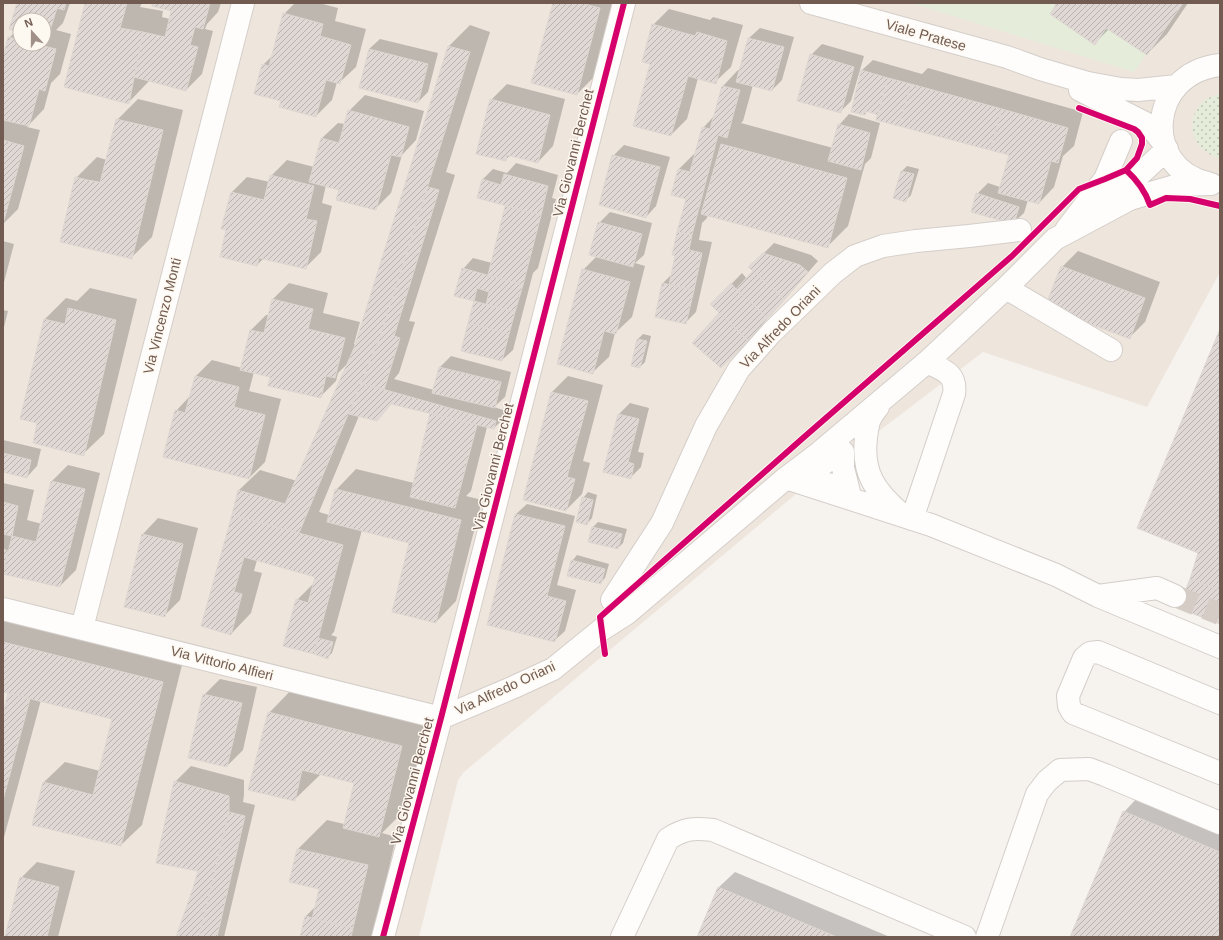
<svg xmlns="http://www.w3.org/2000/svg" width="1223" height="940" viewBox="0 0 1223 940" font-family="Helvetica,sans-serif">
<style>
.residential{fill:#eee5dc;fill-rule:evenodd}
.grass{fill:url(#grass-dots)}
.park{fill:#e5ecda}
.shadow{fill:#0003;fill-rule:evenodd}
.building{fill:url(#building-hatch);stroke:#ded6d1}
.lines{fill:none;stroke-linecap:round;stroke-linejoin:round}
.minor-tunnel{stroke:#d5ccc6;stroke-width:22;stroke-dasharray:22 11;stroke-linecap:butt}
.minor-casing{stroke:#d4cec9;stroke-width:24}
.minor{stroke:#fefdfc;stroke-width:22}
.cycleway-casing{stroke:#fdf8f0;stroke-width:8}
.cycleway{stroke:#d6006c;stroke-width:6}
.labels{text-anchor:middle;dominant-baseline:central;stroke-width:3;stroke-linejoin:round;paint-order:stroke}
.street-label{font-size:14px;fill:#725b50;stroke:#fdf8f0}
</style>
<defs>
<pattern id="grass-dots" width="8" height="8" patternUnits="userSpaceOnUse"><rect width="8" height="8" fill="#e5ecda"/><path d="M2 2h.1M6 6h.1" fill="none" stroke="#bec2b3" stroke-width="1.8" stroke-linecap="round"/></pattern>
<pattern id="building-hatch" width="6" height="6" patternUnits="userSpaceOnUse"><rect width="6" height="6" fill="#e0d8d4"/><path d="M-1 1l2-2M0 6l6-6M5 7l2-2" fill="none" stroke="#bab2ae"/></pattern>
</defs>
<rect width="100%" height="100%" fill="#f6f2ee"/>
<path class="residential" d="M3 3H1220V272L1147 407 983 352 796 494 464 772 458 780 419 937H3ZM20 20H44V44H20Z"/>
<path class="grass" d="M1220 94V158C1183 150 1183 101 1220 94Z"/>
<path class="park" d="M911 3H1182L1134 72Z"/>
<path class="shadow" d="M18 3H70L63 23 56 30 71 34 60 74 51 83 44 109 27 127 40 130 18 209 3 224V62L9 38 17 30ZM20 20H44V44H20Z
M86 3H142L140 7 163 11 162 17 170 19 173 10 153 3H221L218 12 207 24 205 29 213 31 202 74 186 90 150 80 129 102Z
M295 3H319L338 8 335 21 366 29 356 67 340 82H337L332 100 316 116 282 101 263 65 273 55 284 14Z
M554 3H612L593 78 577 94Z
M1055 3H1188L1167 34 1147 54 1109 29 1095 43Z
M669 9 710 20 713 17 743 25 731 67 715 82 698 78 687 119 671 135 651 63 653 25Z
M470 25 490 32 446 172 455 175 409 321 415 322 399 373 394 379 434 390 440 367 451 356 511 372 505 397 494 407 506 411 504 418 494 428 487 427 471 491 466 496 482 500 456 601 436 622 410 542 362 530 334 632 331 635 337 637 332 653 327 658 297 600 315 582 316 576 257 560 254 571 262 573 251 613 231 634 202 626 239 490 260 470 297 481 348 363 338 373 336 381 320 397 271 376 254 372 249 391 281 399 265 462 249 478 176 411 190 396 196 376 212 360 242 368 251 330 266 315H269L273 299 289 283 328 293 323 313 360 322 354 344 356 345 449 46ZM392 403 431 413 414 483 356 469 336 490 329 515 319 512 359 416 377 420Z
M760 28 794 37 782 80 772 90 753 85 743 121 741 123 833 148 839 125 849 114 880 123 871 158 865 164 848 226 827 247 708 215 707 218 702 223 699 240 712 242 696 312 685 323 656 316 663 283 672 274 687 198 679 169 695 153 703 128 714 116 723 86 738 70 740 71 749 38Z
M380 39 438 53 428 92 418 102 369 49Z
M822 44 864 56 851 101 840 112 811 55Z
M873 60 922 74 928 68 1083 112 1074 146 1063 156 1054 187 1039 203 1028 200 1024 213 1013 223 977 194 988 183 1000 187 1010 154 879 114 868 111 864 114 852 111 862 70Z
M507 84 565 99 553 146 538 162 511 155 505 160 491 100Z
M365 95 424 111 416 140 402 155 391 193 375 209 340 189 326 185 322 203 332 206 321 252 305 268 264 258 257 265 227 230 231 193 247 177 270 182 271 176 287 160 314 167 322 138 338 123 345 124 349 111Z
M138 99 183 110 152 237 131 258 76 178 97 157 107 160 117 120ZM90 180 105 183V185L90 182Z
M624 145 670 157 656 206 646 217 613 156Z
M516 163 558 175 552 198 556 199 538 268 533 273 513 350 502 360 462 350 475 301 456 295 463 269 473 258 492 263 507 205 483 179 493 169 507 173Z
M907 166 919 169 911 195 906 200 894 197 902 171Z
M610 212 652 223 644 255 635 263 645 266 632 317 615 333 609 357 593 372 583 270 597 256 599 223Z
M3 241 14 244 3 286Z
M774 243 811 255 818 261 779 306 731 356 694 343 720 313 712 304 742 273 747 279 754 271 750 267Z
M1078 251 1160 282 1145 322 1129 338 1062 267Z
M90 288 137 299 104 434 83 454 38 423 21 418 45 319 66 298 77 301Z
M3 310 8 311 3 331Z
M643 334 651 336 645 362 640 367 632 365 638 339Z
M568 376 603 385 583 461 590 463 582 494 566 510 524 499 552 392Z
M630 403 649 408 638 452 644 453 641 467 630 478 604 471 619 414Z
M3 440 41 449 37 466 27 477 3 471Z
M68 465 100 473 76 570 60 586 3 573V483L34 490 27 520 42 524 52 481Z
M588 492 597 495 592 518 587 524 583 498Z
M527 504 575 516 557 585 576 590 565 631 554 641 488 624 516 514Z
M158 518 198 528 180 600 164 616 143 534Z
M598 522 627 529 623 543 618 548 593 527Z
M577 555 609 564 605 578 600 583 572 561Z
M3 617 183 661 142 825 121 845 44 782 65 762 100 771 113 718 41 700 3 841V717L10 693 3 691Z
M220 679 257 687 243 750 227 766 204 695Z
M297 684 430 717 408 807 382 833 396 837 382 899 371 937H301L306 916 316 906 320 888 290 881 298 849 327 820 344 824 355 782 321 774 294 800 269 713Z
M191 766 244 780V795L243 802 255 805 224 937H180L199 870 175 782Z
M1139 796 1220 829V937H1071L1124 812Z
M37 862 75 871 58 937H6L21 878Z
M735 872 890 937H698L719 887Z"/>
<path class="building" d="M17 3H66L64 10 57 8 47 40 44 39V20H20V32L9 29Z
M85 3H127L120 28 143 32 129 104 64 87Z
M152 3H210L203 29 195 27 190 45 198 47 186 91 134 77 143 32 165 37 171 11 152 6Z
M553 3H581L600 8 577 95 531 83Z
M1053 3H1183L1147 55 1106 28 1095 45 1050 14 1056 5Z
M283 13 323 24 320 36 351 45 340 84 326 80 316 117 279 107 281 101 254 94 262 64 269 66Z
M652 24 695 36 697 32 727 41 716 84 688 76 671 136 633 126 650 64 642 62Z
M8 37 20 40V44H35L56 49 45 91 39 89 29 126 3 120V58Z
M748 38 784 47 772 91 736 82Z
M448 46 470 52 380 337 299 533 232 515 238 490 285 504 354 348Z
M369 49 428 64 418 103 359 88Z
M810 54 854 67 841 113 797 101Z
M861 70 888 78 878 115 866 111 865 115 851 112Z
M888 78 911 84 899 126 876 120Z
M911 84 1002 109 990 150 899 126Z
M722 86 740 90 727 138 718 135 692 235 677 232 686 199 671 195 678 169 690 172 702 127 710 129Z
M490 99 550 115 538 163 507 155 506 161 476 154Z
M1002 109 1068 128 1058 163 1051 161 1039 204 998 193 1009 155 990 150Z
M348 110 409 127 401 157 391 155 376 210 336 200 339 190 309 182 321 138 339 143Z
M116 119 163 130 132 259 60 242 75 177 100 183Z
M838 124 870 133 861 170 828 161Z
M3 140 24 146 3 224Z
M721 144 847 178 828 248 701 214Z
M612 155 660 167 646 218 599 205Z
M901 171 914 174 906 202 893 198Z
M504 174 548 186 541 215 477 198 482 179 501 185Z
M270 175 314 186 306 219 317 221 306 269 259 258 257 266 220 257 226 230 221 229 231 192 264 200Z
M428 187 439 190 394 336 400 338 384 390 361 383 380 337Z
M976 193 1019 207 1014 224 971 212Z
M505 206 541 215 523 285 488 275Z
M598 222 642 234 633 267 589 255Z
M677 232 692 235 689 250 702 253 694 290 669 285 675 256 672 255Z
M763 253 800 265 808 272 785 299 748 267Z
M1061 266 1145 298 1130 339 1045 307Z
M462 268 523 285 515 312 486 305 489 292 477 288 474 301 454 296Z
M582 269 630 282 616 334 604 331 593 374 557 364Z
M753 271 785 299 768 318 736 289Z
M662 283 694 290 686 324 655 317Z
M731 283 736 289 768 318 748 341 710 304Z
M272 299 313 309 308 329 345 338 335 378 326 376 321 398 268 386 270 377 240 370 250 330 264 333Z
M474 301 515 312 509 334 468 323Z
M68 308 116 320 84 456 33 443 37 423 20 419 44 319 65 324Z
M719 313 748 341 721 368 692 343Z
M468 323 509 334 502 361 461 351Z
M1220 329V590L1190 579 1198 553 1137 528Z
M637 339 647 341 640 368 631 366Z
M439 367 501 382 495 408 432 393Z
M195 376 239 387 234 407 265 415 249 479 163 457 175 410 185 413Z
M361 383 496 421 494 429 391 404 377 421 349 414Z
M551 392 588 401 567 477 575 479 566 511 523 500Z
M430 413 477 425 455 508 410 497Z
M618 414 639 419 628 462 634 464 631 479 603 472Z
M3 453 31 460 27 478 3 472Z
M51 481 85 489 60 587 3 574 12 536 36 542Z
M335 489 461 520 436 623 392 612 409 543 327 522Z
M582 497 593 500 587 525 576 522Z
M3 502 18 506 12 536 3 534Z
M515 514 565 526 547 596 566 601 555 642 487 625Z
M232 515 343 545 314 654 283 646 296 599 308 603 315 577 244 557 234 592 242 594 231 635 201 626Z
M592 527 622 534 618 549 588 542Z
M142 534 183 544 165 617 124 607Z
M3 549 8 551 3 572Z
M571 560 605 569 601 584 567 576Z
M1190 579 1220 590V624L1178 608Z
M318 638 333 642 328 659 314 654Z
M3 642 163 682 121 846 32 825 43 782 93 795 112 719 3 692Z
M8 693 30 699 3 800V714Z
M203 694 242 703 227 767 188 758Z
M268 712 402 746 379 837 343 828 354 783 302 770 295 801 248 790Z
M174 781 229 796V812L199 937H176L193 888 198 871 156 863Z
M1123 811 1220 852V937H1070Z
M229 812 245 816 217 937H199Z
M297 849 368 865 353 928 312 919 319 889 289 882Z
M20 877 59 887 47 937H5Z
M718 887 837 937H697Z
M305 916 353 928 351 937H300Z"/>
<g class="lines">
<path class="minor-tunnel" d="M1175 596 1220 614"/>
<g class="minor-casing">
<path id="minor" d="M811 3 1007 57 1040 69 1088 83 1121 89 1138 90 1177 86
M1080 90 1149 125 1165 145
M1208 183C1142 169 1147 73 1220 65
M1102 200 1136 178 1167 149
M1066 230 1105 179 1121 141
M1006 288 1111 350
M878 407C868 419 868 423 866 438 862 473 875 491 900 513
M841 450 843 452V468L849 492 846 493C834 485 822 481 808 480L807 477Z
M786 478 931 525 1056 575 1098 596 1220 647
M912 519 954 394C957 373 943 370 927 362
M1098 596 1157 588 1175 596
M3 609 441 718
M626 614 612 600 662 523 706 426 739 369 771 333 833 273 855 256 883 246 916 241 969 236 1020 230
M82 628 243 3
M1220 703 1098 652 1090 653 1084 658 1068 696 1069 706 1073 713 1220 773
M441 718 514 687 553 669 601 630 626 614 786 478 819 453 927 362 1006 288 1055 239 1130 199 1178 185 1211 184
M383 937 441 718 624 3
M622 937 668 839C685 828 693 828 713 830L965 937
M987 937 1037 794 1047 781 1060 770 1089 769 1105 775 1220 823"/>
</g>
<use href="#minor" class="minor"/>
<g class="cycleway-casing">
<path id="cycleway" d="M1126 170C1137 180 1145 190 1150 205L1166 198 1190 199 1220 206
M605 654 600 617 803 438 1012 256 1079 189 1105 179 1126 170 1137 158 1142 144V138L1138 132 1134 129 1079 108
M383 937 441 718 624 3"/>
</g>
<use href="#cycleway" class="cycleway"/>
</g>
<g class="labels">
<g class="street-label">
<text transform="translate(926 35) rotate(16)">Viale Pratese</text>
<text transform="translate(573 153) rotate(-76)">Via Giovanni Berchet</text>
<text transform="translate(162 316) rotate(-76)">Via Vincenzo Monti</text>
<text transform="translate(780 327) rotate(-46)">Via Alfredo Oriani</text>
<text transform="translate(493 467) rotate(-76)">Via Giovanni Berchet</text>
<text transform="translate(222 663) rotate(14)">Via Vittorio Alfieri</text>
<text transform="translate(505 688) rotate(-25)">Via Alfredo Oriani</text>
<text transform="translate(412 781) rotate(-75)">Via Giovanni Berchet</text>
</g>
</g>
<rect width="1223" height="940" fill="none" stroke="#725b50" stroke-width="8"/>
<g transform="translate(32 32) rotate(339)"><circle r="19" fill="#fdf8f0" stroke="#c5b9b0"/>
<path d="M0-3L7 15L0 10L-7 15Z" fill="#a09087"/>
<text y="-6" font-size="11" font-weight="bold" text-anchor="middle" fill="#725b50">N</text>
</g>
</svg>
